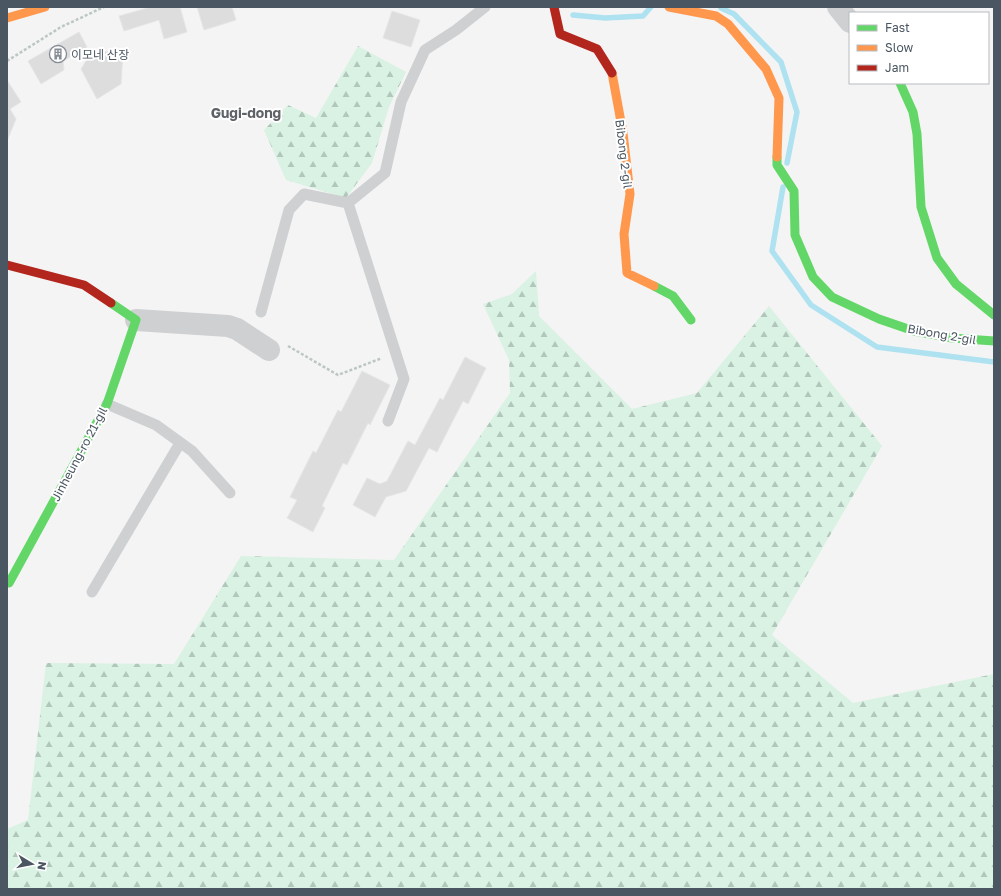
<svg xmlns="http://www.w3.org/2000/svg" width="1001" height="896" viewBox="0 0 1001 896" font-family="'Golos Text','Noto Sans KR',sans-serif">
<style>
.forest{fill:url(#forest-firs)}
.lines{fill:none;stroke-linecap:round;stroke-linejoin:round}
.stream{stroke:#aee2f0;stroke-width:5.5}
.building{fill:#ddddde;stroke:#e5e6e7}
.path{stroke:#bcc7c4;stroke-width:2.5;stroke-dasharray:3 2;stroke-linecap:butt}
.lane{stroke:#ced0d2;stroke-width:11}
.street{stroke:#ced0d2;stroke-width:22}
.fast{stroke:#63d668;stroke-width:9}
.slow{stroke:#ff974d;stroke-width:9}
.jam{stroke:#b3261e;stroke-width:9}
.labels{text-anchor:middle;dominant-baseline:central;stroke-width:4;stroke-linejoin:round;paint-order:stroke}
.poi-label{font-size:12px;fill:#4a5661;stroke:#fff;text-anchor:start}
.street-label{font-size:12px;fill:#4a5661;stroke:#fff}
.quarter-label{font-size:14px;font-weight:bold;fill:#5f6368;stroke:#fff}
</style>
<defs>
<pattern id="forest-firs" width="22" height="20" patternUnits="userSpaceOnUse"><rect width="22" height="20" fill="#d9f2e3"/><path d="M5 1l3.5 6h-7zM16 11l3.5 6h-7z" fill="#b2c7bb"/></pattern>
</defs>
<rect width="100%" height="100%" fill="#f4f4f4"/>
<path class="forest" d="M358 46 406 72 389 107 372 163 346 198 286 180 264 130 288 105 316 118Z
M536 271 539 316 632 409 697 393 769 306 882 446 772 635 853 703 994 674V889H7V829L28 820 46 663 174 664 241 556 394 560 510 393 509 360 483 304 512 294Z"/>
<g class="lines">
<path class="stream" d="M721 8 734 14 781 62 797 112 787 163
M573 15 605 18 643 16 651 7
M783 187 772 251 811 305 877 347 994 362"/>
</g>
<path class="building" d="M151 7H180L187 32 164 39 159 20 124 31 119 16Z
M197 7H232L236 20 204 30Z
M392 11 420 20 411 47 383 38Z
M79 32 87 47 63 61 64 70 41 84 28 61Z
M92 51 123 52 121 84 97 99 81 69Z
M7 80 21 102 10 109 16 119 7 141Z
M465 357 486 368 468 404 463 401 437 452 429 448 406 491 386 497 375 517 353 505 367 478 380 484 387 481 408 441 415 445 440 398 443 400Z
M362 371 390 385 370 425 368 423 347 465 343 463 322 506 325 508 313 532 287 518 297 500 290 497 313 451 316 453 338 410 341 412Z"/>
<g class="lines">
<path class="path" d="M7 61 61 27 104 7
M288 346 338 375 382 358"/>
<path class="lane" d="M348 203 385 173 401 102 425 50 456 30 485 7
M348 203 404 379 388 421
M261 312 289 210 304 194 348 203
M107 404 156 425 192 451 230 493
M92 592 180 443"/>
<path class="street" d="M838 7 850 22
M136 320 228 326 237 329 269 350"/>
<path class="fast" d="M900 83 913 112 917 134 921 207 937 258 956 284 994 315
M777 157V165L794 191 795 235 813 277 832 297 879 319 914 331 952 338 994 341
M654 286 673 296 691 320
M9 583 107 404 136 320 111 303"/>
<path class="slow" d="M669 7 716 16 728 24 766 69 779 98 777 157
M7 18 45 7
M612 73 623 133 630 194 624 234 627 273 654 286"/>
<path class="jam" d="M554 7 560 34 597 49 612 73
M7 265 84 285 111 303"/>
</g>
<defs>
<g id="building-ring" transform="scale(0.9)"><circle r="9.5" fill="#fff" stroke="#868d94" stroke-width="1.5"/><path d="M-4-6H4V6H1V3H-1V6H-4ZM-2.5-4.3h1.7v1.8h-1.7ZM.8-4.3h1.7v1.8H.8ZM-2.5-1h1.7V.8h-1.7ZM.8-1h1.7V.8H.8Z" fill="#868d94"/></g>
</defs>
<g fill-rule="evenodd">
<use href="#building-ring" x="58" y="54"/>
</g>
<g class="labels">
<g class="poi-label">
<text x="71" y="54">이모네 산장</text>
</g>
<g class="street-label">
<text transform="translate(624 154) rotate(83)">Bibong 2-gil</text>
<text transform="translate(942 334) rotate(10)">Bibong 2-gil</text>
<text transform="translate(79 454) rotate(-62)">Jinheung-ro 21-gil</text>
</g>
<g class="quarter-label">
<text x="246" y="112">Gugi-dong</text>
</g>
</g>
<rect width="1001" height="896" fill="none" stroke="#4a5661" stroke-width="16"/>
<rect x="849" y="12" width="140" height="72" fill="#ffffff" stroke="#b7bbc0"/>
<rect x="857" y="25" width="20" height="6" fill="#63d668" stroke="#b7bbc0"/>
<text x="885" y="32" font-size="12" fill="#4a5661">Fast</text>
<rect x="857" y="45" width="20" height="6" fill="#ff974d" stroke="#b7bbc0"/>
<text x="885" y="52" font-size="12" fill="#4a5661">Slow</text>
<rect x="857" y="65" width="20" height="6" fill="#b3261e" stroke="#b7bbc0"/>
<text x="885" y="72" font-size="12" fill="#4a5661">Jam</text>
<g transform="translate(32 864) rotate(100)" stroke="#ffffff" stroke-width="3" paint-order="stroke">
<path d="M0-3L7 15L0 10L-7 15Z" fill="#4a5661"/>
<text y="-6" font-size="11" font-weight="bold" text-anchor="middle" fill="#4a5661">N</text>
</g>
</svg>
